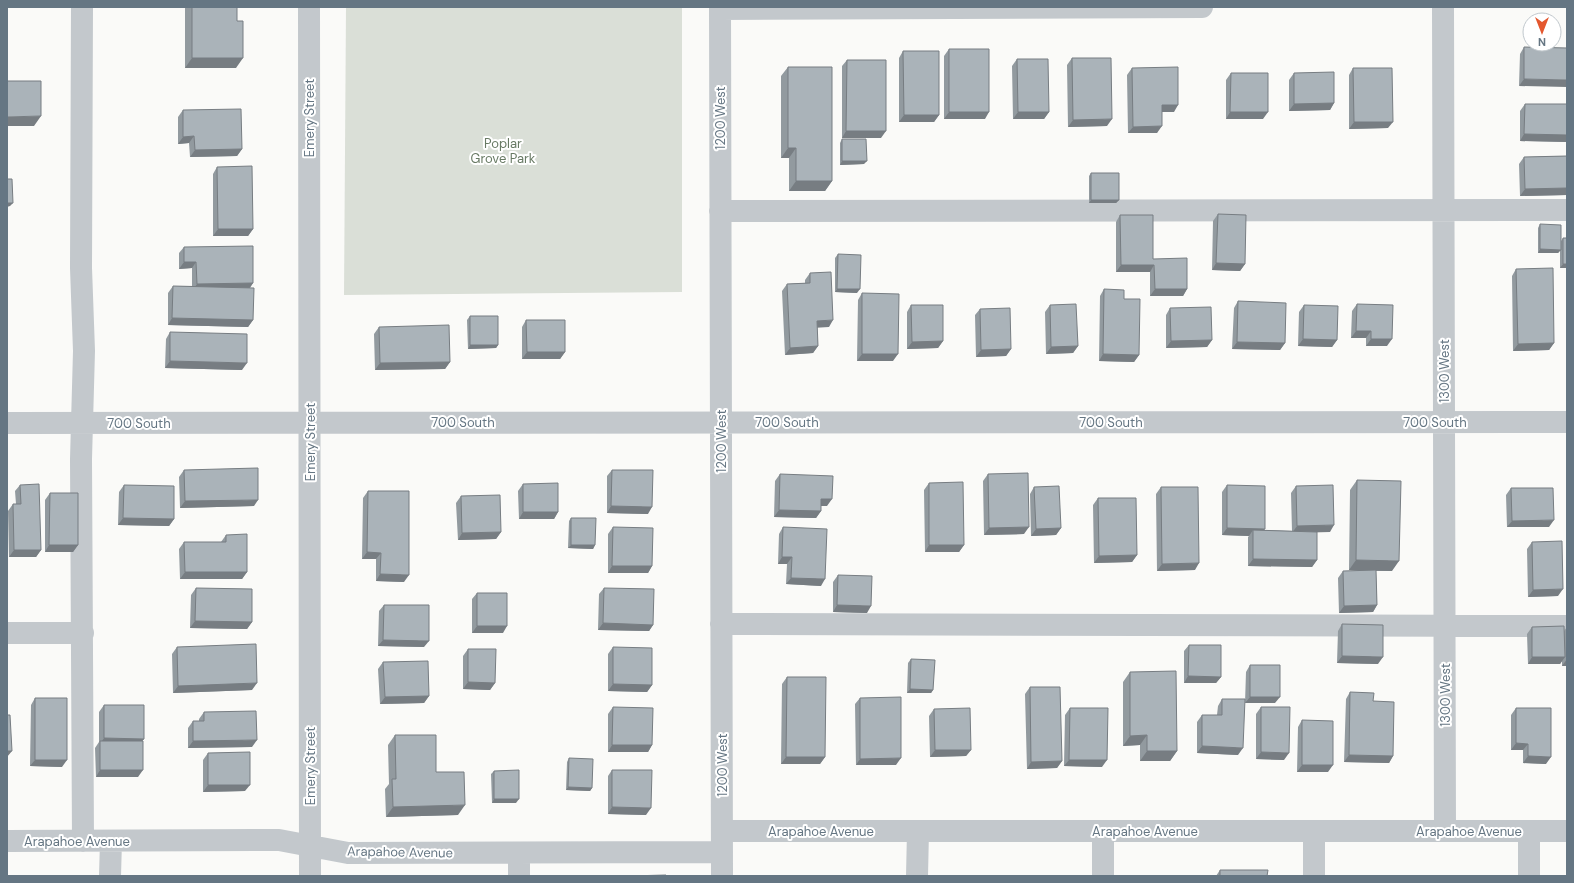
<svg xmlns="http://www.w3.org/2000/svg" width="1574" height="883" viewBox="0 0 1574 883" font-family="'DM Sans',sans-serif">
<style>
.green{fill:#dadfd7}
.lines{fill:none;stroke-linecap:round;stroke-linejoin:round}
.minor{stroke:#c3c8cc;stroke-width:22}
.wall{fill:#929a9f}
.shaded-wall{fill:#777d82}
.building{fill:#aab3b9;stroke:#777d82}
.labels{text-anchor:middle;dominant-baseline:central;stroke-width:4;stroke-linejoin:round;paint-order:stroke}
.street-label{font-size:13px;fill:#657683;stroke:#fff}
.park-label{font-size:13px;fill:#687a64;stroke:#fff}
</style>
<rect width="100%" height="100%" fill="#fafaf8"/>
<path class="green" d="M346 7H682V292L344 295Z"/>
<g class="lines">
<path class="minor" d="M82 7 81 268 84 351 81 459 83 841
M309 7 310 876
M720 7 722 876
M1443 7 1445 831
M720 9 1202 7
M720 211 1567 210
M7 423 1567 422
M721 624 1567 626
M7 633H83
M722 831H1567
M1103 831V876
M1529 831V876
M7 841 279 840 348 853 722 852
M519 853V876
M110 876 111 841
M917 876 918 831
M1314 876V831"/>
</g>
<path class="wall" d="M185 7H237L236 68H185Z
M1524 47 1567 48 1519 86 1520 54Z
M949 49 985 119H944V56Z
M903 51 939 115 934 122H899V58Z
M1072 58 1107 126 1068 127 1067 65Z
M1017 59 1049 112 1044 119H1013L1012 66Z
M847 60 881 138H842V66Z
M788 67 832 181 825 191H789V158H781V76Z
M1132 68 1174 112H1162L1157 133H1128L1127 75Z
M1353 68 1388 128 1349 129V75Z
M1231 73 1263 119H1226V80Z
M1294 73 1334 103 1330 110 1289 111V80Z
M1525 104H1567V142L1520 141V111Z
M183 110 242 149 237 156 190 157 189 143 178 144V117Z
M842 139 864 164 840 165V143Z
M1567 156V195L1520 196 1519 164 1524 157Z
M217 167 253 229 248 236H213V174Z
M1091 173 1119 200 1116 203H1089V176Z
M1218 214 1245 264 1240 271 1212 270 1213 221Z
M1120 215 1153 259 1187 289 1183 296H1150V272H1116V222Z
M1540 224 1561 241 1563 238 1567 268H1560V250L1558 253H1538V228Z
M184 247 253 283 250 288 253 320 248 327 168 325V293L173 286H192V268L179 269V253Z
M838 254 857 293 835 292V258Z
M1516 269 1554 343 1549 350 1513 351 1512 276Z
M810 273 829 327H817L818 346 813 353 785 355 782 291 787 284 805 283V280Z
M1104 289 1124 299 1139 355 1134 362 1099 361 1100 296Z
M862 293 893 361H857L858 300Z
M1238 301 1285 343 1280 350 1232 349 1234 308Z
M1357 304 1387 346H1366V338H1351L1352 311Z
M911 305 943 341 938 348 907 349V312Z
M1050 305 1078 346 1073 353 1046 354 1045 312Z
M1304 305 1337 340 1332 347 1298 346 1299 312Z
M1170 308 1212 340 1207 347 1166 348V315Z
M980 309 1011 349 1006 356 976 357 975 315Z
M470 316 498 345 496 348 468 349 467 320Z
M526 320 565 352 560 359H522V327Z
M379 327 450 362 445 369 375 370 374 334Z
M170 332 242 370 165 368 166 339Z
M184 470 254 506 180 508 179 477Z
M612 470 648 514 607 513V476Z
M780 474 827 506H821V511L816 518 774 517 775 481Z
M988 474 1024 534 984 535 983 481Z
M1357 480 1392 571H1376L1377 605 1373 612 1339 613 1338 578 1343 571H1359L1349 570 1350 490Z
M929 483 964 545 959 552H925L924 490Z
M523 484 558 512 554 519H519L518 491Z
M20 485 41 550 36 557H9L8 511 13 504H16L15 491Z
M124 485 174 519 169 526 118 525 119 492Z
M1227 485 1264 530 1292 531 1291 493 1296 486 1330 532H1317V560L1312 567 1248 566V537L1249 536 1222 535V492Z
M1034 487 1061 528 1056 535 1031 536 1030 494Z
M1161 487 1195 570 1157 571 1156 494Z
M1511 488 1549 527H1507L1506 495Z
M368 491 404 582 376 581V559H362L363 498Z
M50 493 78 545 73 552H45V500Z
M461 496 501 532 496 539 458 540 456 503Z
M1098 498 1137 555 1132 562 1094 563 1093 505Z
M571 518 595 545 593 549 568 548 569 521Z
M613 527 652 566 648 573H608V534Z
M783 527 821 586 786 584 787 564H778L779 534Z
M226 535 247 572 242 579H180L179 549 184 542H221Z
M1532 542 1558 596 1528 597 1527 549Z
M838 575 867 613 833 612V582Z
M196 588 252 622 247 629 190 628 191 595Z
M604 588 653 625 649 631 598 630 599 594Z
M477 593 503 633H472V599Z
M384 605 424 647 378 646 379 611Z
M1342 624 1378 664 1337 663 1338 631Z
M1532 627 1564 631 1567 627V666H1562V661L1560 664H1528L1527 634Z
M1189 645 1221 677 1216 683H1184V651Z
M177 647 252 690 173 693 172 654Z
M613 647 652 685 647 692 608 691V654Z
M468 649 495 683 490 690 463 689V656Z
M911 659 933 690 931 693H907L908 663Z
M383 662 429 696 424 703 380 704 378 669Z
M1250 665 1275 703H1245L1246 672Z
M1130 672 1177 751 1170 761H1140V745L1123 746V682Z
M787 677 825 757 820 764H781L782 684Z
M1030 687 1062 761 1057 768 1027 769 1025 694Z
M1350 692 1393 756 1389 763 1344 762 1346 699Z
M35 698 62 767 30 766 31 705Z
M860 698 896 765H856L855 704Z
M1222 699 1238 755 1197 753V722L1202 715H1217L1218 706Z
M104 705 144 739 142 741 138 777H96L95 748 99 742V712Z
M613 707 652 745 648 752H608V714Z
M1261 707 1284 760 1256 759V714Z
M1070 708 1102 767 1064 766 1065 715Z
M1516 708 1546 764 1523 763V750H1511V715Z
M934 709 971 750 966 756 930 757 929 716Z
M204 712 252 747 188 748V728L193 721H199V719Z
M1302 720 1328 772H1297L1298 727Z
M395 735 436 772 458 815 386 817 385 789 389 784 388 745Z
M208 753 245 791 203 792V760Z
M569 758 592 788 590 791 566 790 567 762Z
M612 770 646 815 608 814V776Z
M494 771 516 803H492L491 774Z
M1220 870 1267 876H1216Z"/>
<path class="shaded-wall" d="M192 58H243L236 68H185Z
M1524 79 1567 80V87L1519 86Z
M1334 103 1330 110 1289 111 1294 104Z
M1162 105H1178L1174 112H1157Z
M949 112H989L985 119H944Z
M1018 112H1049L1044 119H1013Z
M1230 112H1268L1263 119H1226Z
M904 115H939L934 122H899Z
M41 116 34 126H7V117Z
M1112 119 1107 126 1068 127 1073 120Z
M1354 122H1393L1388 128 1349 129Z
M1162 126 1157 133H1128L1133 127Z
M846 131H886L881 138H842Z
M1524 134 1567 135V142L1520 141Z
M194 136 189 143 178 144 183 137Z
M788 148H796L789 158H781Z
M242 149 237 156 190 157 195 150Z
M842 161H867L864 164 840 165Z
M796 181H832L825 191H789Z
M1567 188V195L1520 196 1525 189Z
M1091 200H1119L1116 203H1089Z
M7 203H13L10 206 7 207Z
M218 229H253L248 236H213Z
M1540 249 1561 250 1558 253H1538Z
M184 262H196L192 268 179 269Z
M1216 263 1245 264 1240 271 1212 270Z
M1563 264H1567V268H1560Z
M1121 265H1154L1150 272H1116Z
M253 283 248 290 192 291 197 284Z
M837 289H860L857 293 835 292Z
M1155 289H1187L1183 296H1150Z
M172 318 253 320 248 327 168 325Z
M833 320 829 327 812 328 817 321Z
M1356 331H1371L1366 338H1351Z
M1303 339 1337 340 1332 347 1298 346Z
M1371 339H1392L1387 346H1366Z
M1212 340 1207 347 1166 348 1171 341Z
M943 341 938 348 907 349 912 342Z
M1237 342 1285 343 1280 350 1232 349Z
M1554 343 1549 350 1513 351 1518 344Z
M470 345H498L496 348 468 349Z
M818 346 813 353 785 355 790 348Z
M1078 346 1073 353 1046 354 1051 347Z
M1011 349 1006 356 976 357 981 350Z
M527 352H565L560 359H522Z
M862 354H898L893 361H857Z
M1103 354 1139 355 1134 362 1099 361Z
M170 361 247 363 242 370 165 368Z
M450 362 445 369 375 370 380 363Z
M821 499H832L827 506H816Z
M258 500 254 506 180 508 185 501Z
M611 506 652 507 648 514 607 513Z
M779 510 821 511 816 518 774 517Z
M523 512H558L554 519H519Z
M123 518 174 519 169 526 118 525Z
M1554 520 1549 527H1507L1512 521Z
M1334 525 1330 532 1292 533 1297 526Z
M1029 527 1024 534 984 535 989 528Z
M1061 528 1056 535 1031 536 1036 529Z
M1227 528 1265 529 1260 536 1253 530 1249 536 1222 535Z
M501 532 496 539 458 540 462 533Z
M49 545H78L73 552H45Z
M571 545H595L593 549 568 548Z
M929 545H964L959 552H925Z
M14 550H41L36 557H9Z
M367 552 381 553 376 559H362Z
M1137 555 1132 562 1094 563 1099 556Z
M782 557H792L787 564H778Z
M1253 559 1317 560 1312 567 1248 566Z
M1356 560 1399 561 1392 571 1349 570Z
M1199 563 1195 570 1157 571 1162 564Z
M612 566H652L648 573H608Z
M185 572H247L242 579H180Z
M380 574 409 575 404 582 376 581Z
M791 578 825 579 821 586 786 584Z
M1563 589 1558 596 1528 597 1533 590Z
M837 605 871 606 867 613 833 612Z
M1377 605 1373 612 1339 613 1344 606Z
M195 621 252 622 247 629 190 628Z
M603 623 653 625 649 631 598 630Z
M477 626H507L503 633H472Z
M383 640 429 641 424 647 378 646Z
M1342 656 1383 657 1378 664 1337 663Z
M1532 657H1565L1560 664H1528Z
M1567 659V666H1562Z
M1188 676 1221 677 1216 683H1184Z
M468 682 495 683 490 690 463 689Z
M257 683 252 690 173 693 178 686Z
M613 684 652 685 647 692 608 691Z
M910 689 933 690 931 693H907Z
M429 696 424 703 380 704 385 697Z
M1250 697H1280L1275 703H1245Z
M1147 735 1140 745 1123 746 1130 736Z
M104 738 144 739 139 745 100 744Z
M257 740 252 747 188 748 193 741Z
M1516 743 1528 744 1523 750H1511Z
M612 745H652L648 752H608Z
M1202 746 1243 748 1238 755 1197 753Z
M935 750H971L966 756 930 757Z
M7 751H12L7 757Z
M1147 751H1177L1170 761H1140Z
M1261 752 1289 753 1284 760 1256 759Z
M1349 755 1393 756 1389 763 1344 762Z
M1528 756 1551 757 1546 764 1523 763Z
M786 757H825L820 764H781Z
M901 758 896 765H856L860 759Z
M35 760H67L62 767 30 766Z
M1069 760H1107L1102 767 1064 766Z
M1062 761 1057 768 1027 769 1031 762Z
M1302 765H1333L1328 772H1297Z
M100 770H143L138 777H96Z
M208 785H250L245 791 203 792Z
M568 787 592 788 590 791 566 790Z
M494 799H519L516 803H492Z
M465 805 458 815 386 817 393 807Z
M612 807 651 808 646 815 608 814Z"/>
<path class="building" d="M192 7H237V21H243V58H192Z
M1524 47 1567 48V80L1524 79Z
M949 49H989V112H949Z
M903 51H939V115H904Z
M1072 58H1111L1112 119 1073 120Z
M1017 59H1048L1049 112H1018Z
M847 60H886V131H846Z
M788 67H832V181H796V148H788Z
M1178 67V105H1162V126L1133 127 1132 68Z
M1353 68H1392L1393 122H1354Z
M1334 72V103L1294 104V73Z
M1231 73H1268V112H1230Z
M7 81H41V116L7 117Z
M1525 104H1567V135L1524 134Z
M241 109 242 149 195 150 194 136 183 137V110Z
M842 139H866L867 161H842Z
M1567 156V188L1525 189 1524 157Z
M252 166 253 229H218L217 167Z
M1091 173H1119V200H1091Z
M7 179H12L13 203H7Z
M1218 214 1246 215 1245 264 1216 263Z
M1120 215H1153V259L1187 258V289H1155L1154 265H1121Z
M1540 224 1561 225V250L1540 249Z
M1563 238H1567V264H1563Z
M253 246V283L197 284 196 262H184V247Z
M838 254 861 255 860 289H837Z
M1553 268 1554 343 1518 344 1516 269Z
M831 272 833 320 817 321 818 346 790 348 787 284 810 283V273Z
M173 286 254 288 253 320 172 318Z
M1104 289 1124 290V299H1140L1139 355 1103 354Z
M862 293 899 294 898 354H862Z
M1238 301 1286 303 1285 343 1237 342Z
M1076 304 1078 346 1051 347 1050 305Z
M1357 304 1393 305 1392 339H1371V331H1356Z
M911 305H943V341L912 342Z
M1304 305 1338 306 1337 340 1303 339Z
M1211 307 1212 340 1171 341 1170 308Z
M1010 308 1011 349 981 350 980 309Z
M470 316H498V345H470Z
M526 320H565V352H527Z
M449 325 450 362 380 363 379 327Z
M170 332 247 334V363L170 361Z
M258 468V500L185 501 184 470Z
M612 470H653L652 507 611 506Z
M1028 473 1029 527 989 528 988 474Z
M780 474 833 476 832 499H821V511L779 510Z
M1357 480 1401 481 1399 561 1356 560Z
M963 482 964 545H929V483Z
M558 483V512H523V484Z
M39 484 41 550H14L13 504H21L20 485Z
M124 485 174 486V519L123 518Z
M1227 485 1265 486V529L1227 528Z
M1333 485 1334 525 1297 526 1296 486Z
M1059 486 1061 528 1036 529 1034 487Z
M1161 487H1198L1199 563 1162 564Z
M1511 488H1553L1554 520 1512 521Z
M368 491H409V575L380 574 381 553 367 552Z
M50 493H78V545H49Z
M500 495 501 532 462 533 461 496Z
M1098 498H1136L1137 555 1099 556Z
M571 518H596L595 545H571Z
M613 527 653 528 652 566H612Z
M783 527 827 529 825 579 791 578 792 557H782Z
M1253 530 1317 532V560L1253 559Z
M247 534V572H185L184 542H226V535Z
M1562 541 1563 589 1533 590 1532 542Z
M1376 570 1377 605 1344 606 1343 571Z
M838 575 872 576 871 606 837 605Z
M196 588 252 589V622L195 621Z
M604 588 654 589 653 625 603 623Z
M477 593H507V626H477Z
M384 605H429V641L383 640Z
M1342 624 1383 625V657L1342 656Z
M1564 626 1565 657H1532V627Z
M256 644 257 683 178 686 177 647Z
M1189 645H1221V677L1188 676Z
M613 647 652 648V685L613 684Z
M468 649H496L495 683 468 682Z
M911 659 935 660 933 690 910 689Z
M428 661 429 696 385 697 383 662Z
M1250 665H1280V697H1250Z
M1176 671 1177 751H1147V735L1130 736V672Z
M787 677H826L825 757H786Z
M1030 687H1060L1062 761 1031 762Z
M1350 692 1374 693 1373 701 1394 702 1393 756 1349 755Z
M901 697V758L860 759V698Z
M35 698H67V760H35Z
M1222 699H1245L1243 748 1202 746V715H1222Z
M104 705H144V739L104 738Z
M613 707 653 708 652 745H612Z
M1261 707H1290L1289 753 1261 752Z
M970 708 971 750H935L934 709Z
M1070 708H1108L1107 760H1069Z
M1516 708H1551V757L1528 756V744L1516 743Z
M256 711 257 740 193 741V721H204V712Z
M7 715H10L12 751H7Z
M1302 720 1333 721V765H1302Z
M395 735H436V772H464L465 805 393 807 392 779H396Z
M100 741H143V770H100Z
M250 752V785H208V753Z
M569 758 593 759 592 788 568 787Z
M519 770V799H494V771Z
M612 770H652L651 808 612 807Z
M1220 870H1268L1267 876H1220Z
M666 875V876H629Z"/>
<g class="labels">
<g class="street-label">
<text transform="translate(309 118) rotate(-90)">Emery Street</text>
<text transform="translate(720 118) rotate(-90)">1200 West</text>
<text transform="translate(1444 371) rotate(-90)">1300 West</text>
<text x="463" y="422">700 South</text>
<text x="787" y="422">700 South</text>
<text x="1111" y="422">700 South</text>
<text x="1435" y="422">700 South</text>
<text x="139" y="423">700 South</text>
<text transform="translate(721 441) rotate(-90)">1200 West</text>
<text transform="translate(310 442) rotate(-90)">Emery Street</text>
<text transform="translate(1445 695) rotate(-90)">1300 West</text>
<text transform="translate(722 765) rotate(-90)">1200 West</text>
<text transform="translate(310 766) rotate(-90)">Emery Street</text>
<text x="821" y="831">Arapahoe Avenue</text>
<text x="1145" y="831">Arapahoe Avenue</text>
<text x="1469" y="831">Arapahoe Avenue</text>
<text x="77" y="841">Arapahoe Avenue</text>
<text transform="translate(400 852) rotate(1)">Arapahoe Avenue</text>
</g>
<g class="park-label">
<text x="503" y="143">Poplar<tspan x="503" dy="15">Grove Park</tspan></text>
</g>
</g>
<rect width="1574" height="883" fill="none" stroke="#657683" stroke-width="16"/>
<g transform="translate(1542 32) rotate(180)"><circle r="19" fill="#ffffff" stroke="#c1c8cd"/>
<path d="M0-3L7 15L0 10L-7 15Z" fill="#e4572e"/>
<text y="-6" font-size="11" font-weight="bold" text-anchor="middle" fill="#657683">N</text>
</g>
</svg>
